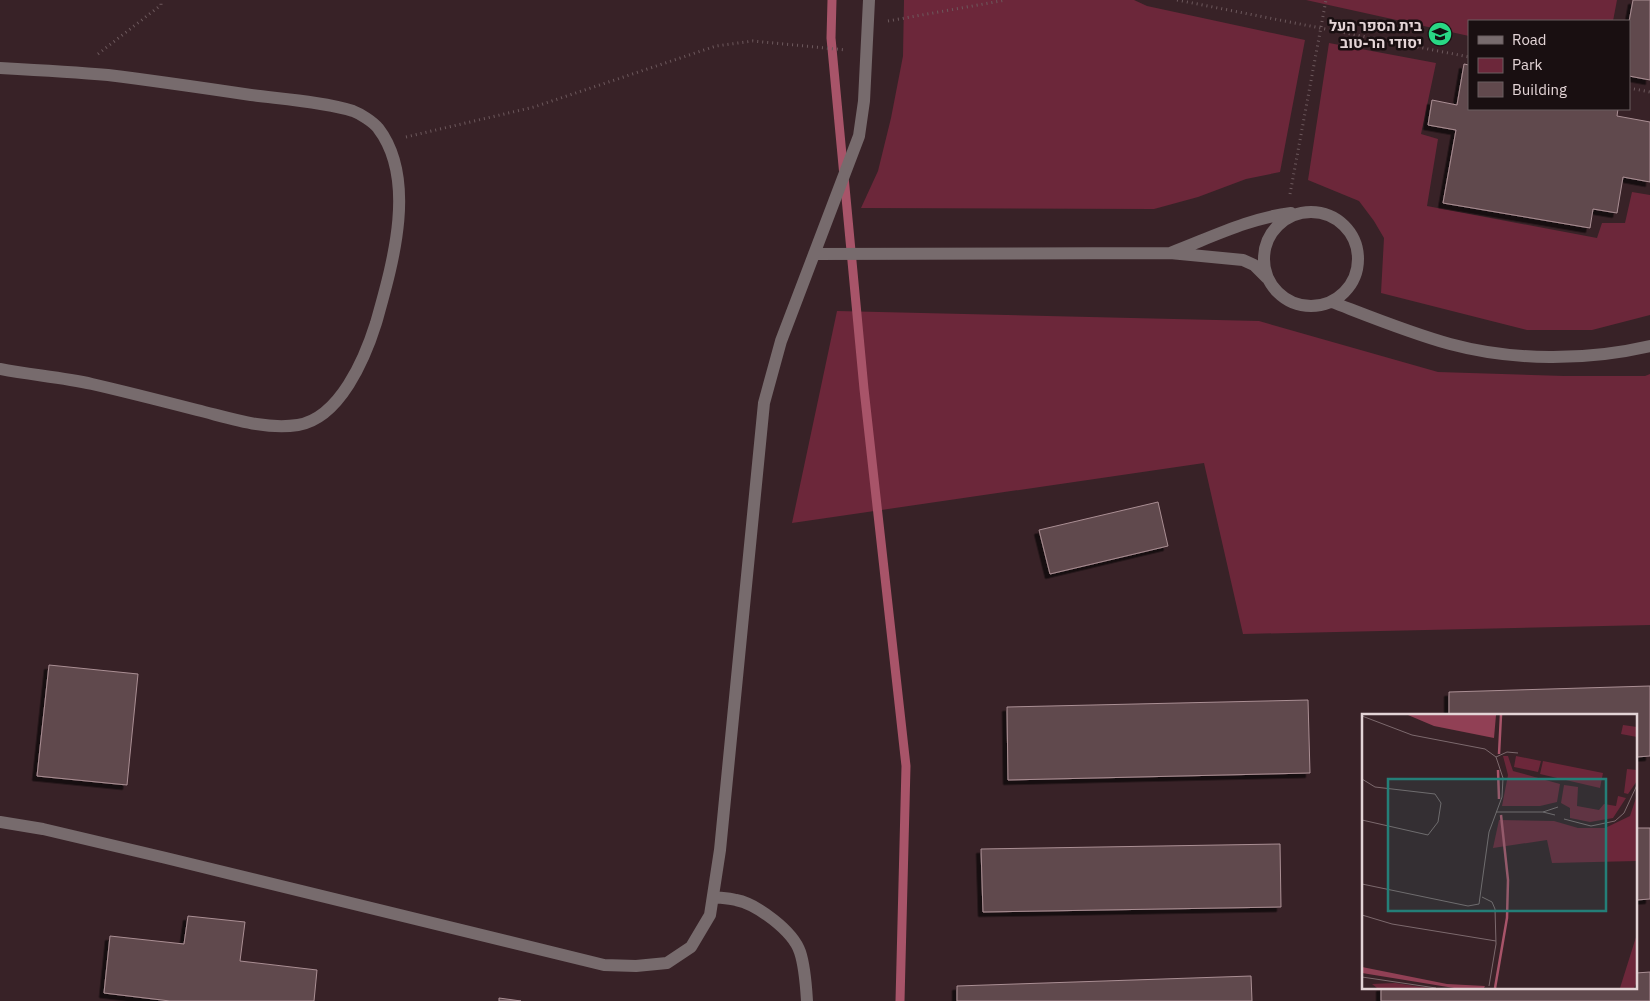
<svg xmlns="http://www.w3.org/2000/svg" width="1650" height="1001" viewBox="0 0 1650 1001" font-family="'IBM Plex Sans',Heebo,sans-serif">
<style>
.green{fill:#6c273a}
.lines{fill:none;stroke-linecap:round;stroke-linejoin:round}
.stream{stroke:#a85469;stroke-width:9}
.building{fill:#61494d;stroke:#aa8f94;filter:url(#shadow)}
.path{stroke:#6d595d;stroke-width:3;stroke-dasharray:1 4;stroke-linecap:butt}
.minor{stroke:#776b6d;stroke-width:12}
.labels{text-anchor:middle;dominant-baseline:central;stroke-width:5;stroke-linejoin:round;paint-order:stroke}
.poi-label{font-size:15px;font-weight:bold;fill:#e3d4d6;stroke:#190f11;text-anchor:end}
.inset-river{fill:none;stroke:#a85469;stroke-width:2.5}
.inset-road{fill:none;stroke:#7c696d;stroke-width:1}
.view{fill:#247f78;fill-opacity:0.15;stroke:#247f78;stroke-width:2.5}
.inset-edge{fill:none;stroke:#e3d4d6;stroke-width:2.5}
</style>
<defs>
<filter id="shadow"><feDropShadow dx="-4.5" dy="4.5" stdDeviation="0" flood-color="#0009"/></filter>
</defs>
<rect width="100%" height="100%" fill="#382227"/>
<path class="green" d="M904 0H1134L1147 6 1305 40 1280 172 1246 179 1198 197 1154 209 861 208 878 171 891 118 903 56Z
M1306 0H1617L1613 21H1469V36Z
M1329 43 1436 63 1421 134 1438 139 1427 206 1597 238 1602 223H1625L1632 192 1650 195V315L1592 330H1527L1381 293 1384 238 1374 221 1359 201 1308 180Z
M837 311 1259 321 1438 372 1564 376H1645L1650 374V625L1243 634 1204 463 792 523Z"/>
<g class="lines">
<path class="stream" d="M832 0 831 38 864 389 906 766 900 1001"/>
</g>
<path class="building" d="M1633 0H1650V80L1629 76V22Z
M1464 64 1469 65V109H1618L1617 116 1650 122V182L1623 177 1617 213 1593 209 1590 228 1443 203 1456 130 1428 125 1432 100 1457 105Z
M1158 502 1168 546 1050 574 1039 530Z
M49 665 138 674 127 785 37 776Z
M1650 686V756L1636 757V715H1449V692Z
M1308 700 1310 773 1008 780 1007 707Z
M1636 828H1650V899L1636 900Z
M1280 844 1281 907 983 912 981 849Z
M188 916 245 922 240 961 317 970 314 1001H170L104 993 110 936 184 944Z
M1650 972V1001H1381V987H1636V973Z
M1251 976 1252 1001H957V986Z
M499 998 521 1001H499Z"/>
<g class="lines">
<path class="path" d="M1177 0 1469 57
M888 21 1006 0
M98 54 161 5V0
M1629 88 1650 92
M406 137 534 107 716 46 753 41 846 50
M1290 194 1326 0"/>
<path class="minor" d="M0 68C36 70 72 72 108 75 156 81 204 88 251 95 282 99 325 102 353 111 361 114 373 122 378 128 418 180 392 266 376 323 365 358 340 418 298 425 264 430 230 418 197 410 162 401 127 392 92 384 61 377 30 375 0 369
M1264 259a47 47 0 1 1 94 0a47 47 0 1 1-94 0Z
M814 254 1170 253
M1267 278 1254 265 1243 260 1170 253C1210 238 1249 218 1291 213
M1332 302C1371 317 1410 333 1450 344 1513 361 1586 361 1650 346
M0 822 43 829 166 858 604 965 636 966 667 963 691 947 710 915 720 850 764 403 781 341 859 136 864 101 869 0
M713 897C720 898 728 898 736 900 757 904 793 931 800 952 805 967 806 985 807 1001"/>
</g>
<defs>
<g id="school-disc" transform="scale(1.25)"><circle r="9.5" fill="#29d885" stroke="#190f11"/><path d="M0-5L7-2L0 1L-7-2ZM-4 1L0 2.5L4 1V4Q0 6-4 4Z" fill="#111"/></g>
</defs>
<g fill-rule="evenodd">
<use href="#school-disc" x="1440" y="34"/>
</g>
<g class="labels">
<g class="poi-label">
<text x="1422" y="25">בית הספר העל<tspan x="1422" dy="17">יסודי הר-טוב</tspan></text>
</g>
</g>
<g transform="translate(1362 714)">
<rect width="275" height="275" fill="#382227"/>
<path d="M261 11 275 13V23L259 20ZM141 42H146L151 57 198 70 195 88 178 92H140L146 61ZM154 42 179 47 176 58 152 53ZM181 47 241 59 238 74 178 60ZM265 55 275 56V67L266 80 262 79ZM202 71 216 73 215 92 237 96 242 90 254 92 256 82 264 84 251 104 228 108 208 104V94L199 89ZM275 81V147L190 149 185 126 131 134 137 106 192 107 216 114H243L268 102ZM275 220V268L272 274H258ZM33 269 67 274H15L10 270Z" fill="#6c273a"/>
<path d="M46 1H134L132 24 72 12ZM0 253 85 270 123 272 122 274H92L0 259Z" fill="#914055"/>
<path class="inset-river" d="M137 40 139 1M136 56 137 85M133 274 145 204 146 166 139 101"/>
<path class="inset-road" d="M0 2 50 21 123 35 134 43 141 64 140 83 127 118 117 190 106 192 0 170M134 43 145 38 156 39M0 65 13 73 73 80 79 89 76 108 66 121 0 106M134 98H181M193 101 181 98 196 93M202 105 229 112 253 107 262 99 275 71M120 183 130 188 133 195 134 230 127 272M0 201 30 210 134 227M0 263 74 274"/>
<path class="view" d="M26 65H244V197H26Z"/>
<rect width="275" height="275" class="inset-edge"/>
</g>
<rect x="1468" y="20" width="162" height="90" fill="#190f11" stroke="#6a5e60"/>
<rect x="1478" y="36" width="25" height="8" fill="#776b6d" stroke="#6a5e60"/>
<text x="1512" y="45" font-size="15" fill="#e3d4d6">Road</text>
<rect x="1478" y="58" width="25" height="15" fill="#6c273a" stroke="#6a5e60"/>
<text x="1512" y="70" font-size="15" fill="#e3d4d6">Park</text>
<rect x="1478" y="82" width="25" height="15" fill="#61494d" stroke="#6a5e60"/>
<text x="1512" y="95" font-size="15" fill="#e3d4d6">Building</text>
</svg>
